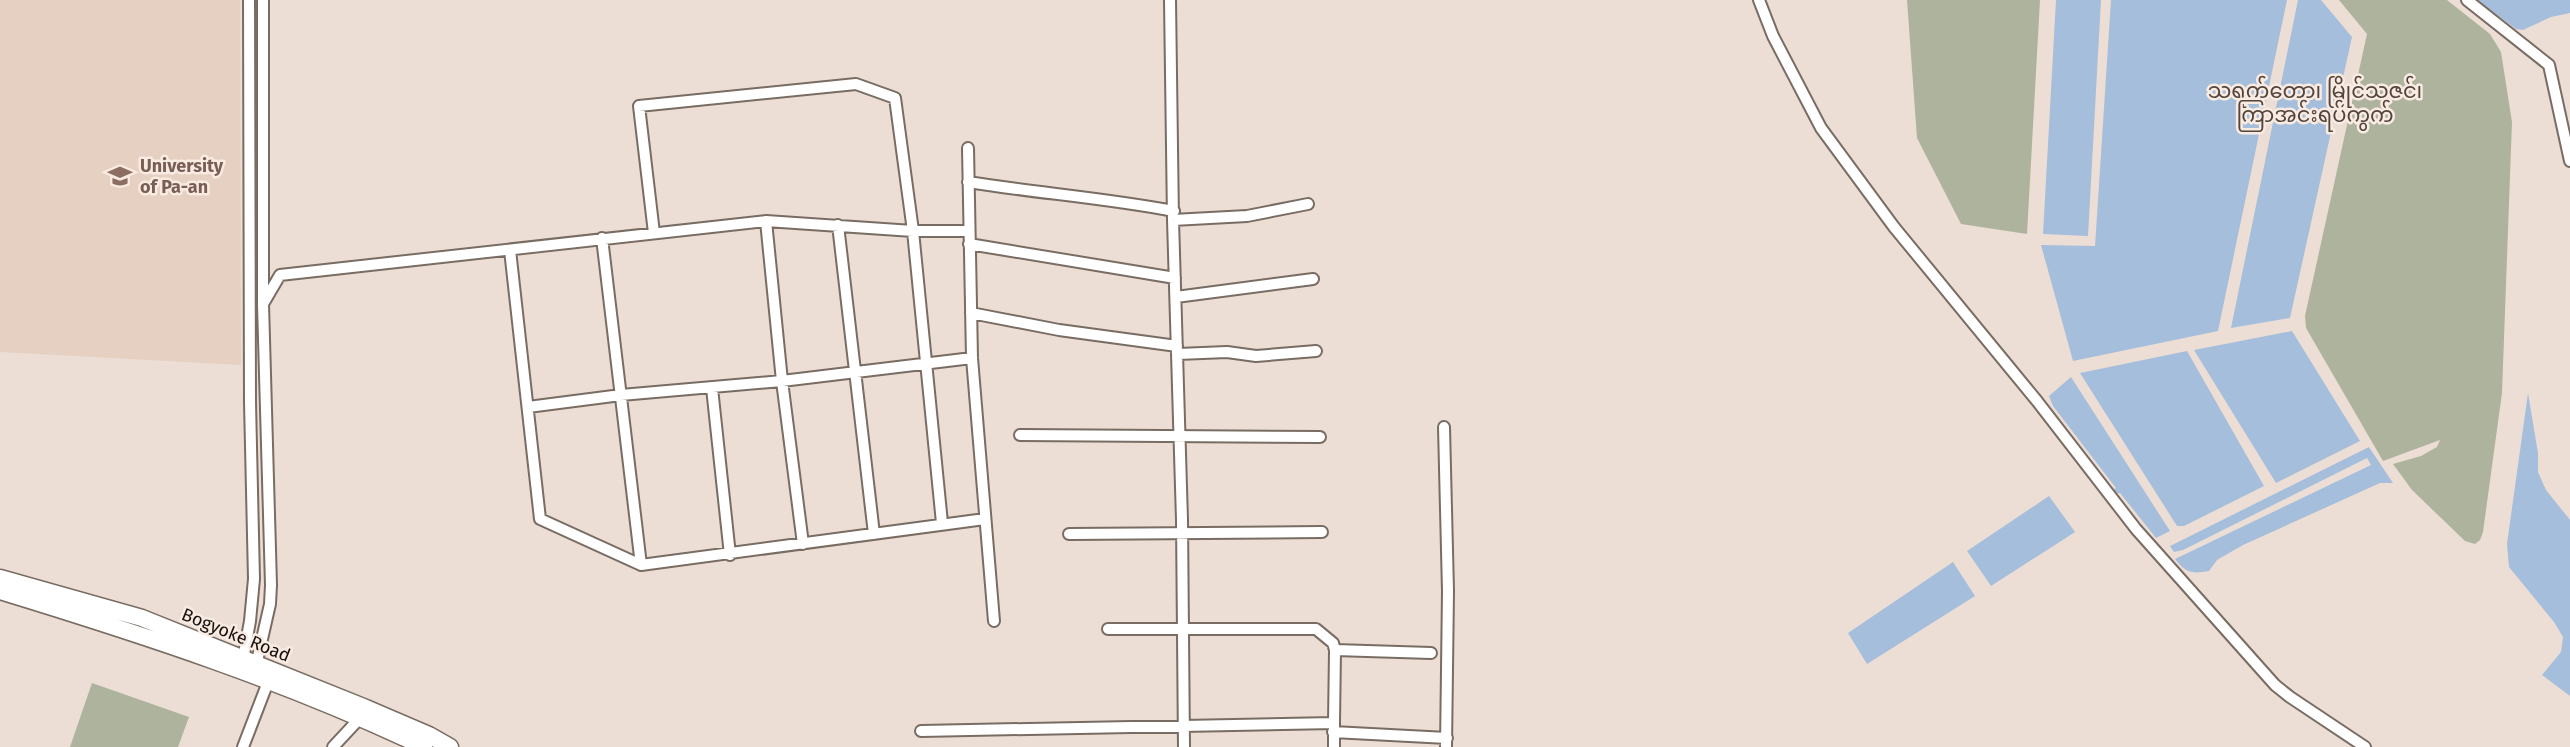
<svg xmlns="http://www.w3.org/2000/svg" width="2570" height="747" viewBox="0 0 2570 747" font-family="'Fira Sans','Noto Sans Myanmar',sans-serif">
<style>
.built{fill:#e5d0c2}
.green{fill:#adb39d}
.water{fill:#a5bedb}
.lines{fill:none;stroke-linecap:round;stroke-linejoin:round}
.minor-casing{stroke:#786c63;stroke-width:14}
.primary-casing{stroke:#786c63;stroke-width:19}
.minor{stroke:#fff;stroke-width:10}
.primary{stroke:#fff;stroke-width:16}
.labels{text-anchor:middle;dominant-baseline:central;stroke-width:5;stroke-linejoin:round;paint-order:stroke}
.education-label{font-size:18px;font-weight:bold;fill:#785e54;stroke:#f9ebe2;text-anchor:start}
.street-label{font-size:18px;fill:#17120f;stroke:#f9ebe2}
.quarter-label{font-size:21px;fill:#51453e;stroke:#f9ebe2}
</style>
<rect width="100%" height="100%" fill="#ecded5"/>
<path class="built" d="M0 0H240L241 365 0 352Z"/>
<path class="green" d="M1907 0H2040L2027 234 1961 224 1917 138Z
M2339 0H2447L2490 34 2501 52 2512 122 2502 393 2483 532 2480 540 2475 544 2465 541 2412 490 2393 464 2421 456 2437 447 2440 440 2383 461 2306 328 2305 316 2367 34Z
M92 683 189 717 178 747H70Z"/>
<path class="water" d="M2056 0H2101L2088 236 2043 234Z
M2111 0H2287L2218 331 2073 361 2041 245 2095 246Z
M2298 0H2321L2352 37 2290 318 2231 328Z
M2477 0H2570V13L2551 17 2523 30 2516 29Z
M2292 331 2360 441 2276 483 2194 350Z
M2187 351 2264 486 2184 526H2177L2080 373Z
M2071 377 2170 531 2156 538 2120 493 2115 494 2113 490 2116 488 2053 406 2049 396Z
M2528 393 2538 453V472L2546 490 2570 520V696L2542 675 2561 652 2563 637 2554 622 2509 567 2507 544Z
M2369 447 2393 483H2380L2243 545 2217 560 2209 571C2192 574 2186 573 2175 559L2371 465 2367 458 2183 550 2174 552 2170 546Z
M2049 496 2075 532 1991 586 1967 551Z
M1953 562 1975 596 1867 664 1848 633Z"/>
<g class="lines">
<g class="minor-casing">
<path id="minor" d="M1170 0 1173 220 1182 520 1184 747
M1759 0 1773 36 1821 128 1894 227 2037 401 2136 529 2275 685 2290 697 2365 747
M2467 0 2549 65 2570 161
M968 148 972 358 994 621
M968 182C1037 193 1105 198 1174 211
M1173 220 1247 216 1308 204
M766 221 782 381 803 544
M838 225 874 534
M654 233 639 106 856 84 895 98 913 231 942 523
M602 238 641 565
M969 244 1175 278
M510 250 540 519 641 565 985 519
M1176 297 1313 279
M263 304 280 275 766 221 913 231H969
M971 313 1059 330 1177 346
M1178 354 1227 352 1256 356 1316 351
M712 388 730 555
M528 407 621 395 782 381 972 358
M1444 427 1448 591 1446 747
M1020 435 1320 437
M1069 534 1322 532
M1108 629H1316L1333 643 1335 650 1334 723
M1335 650 1431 653
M242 665 250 621 254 579 250 402 249 0
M255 670 270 604 271 585 263 304V0
M921 731 1334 723V747
M1333 732 1447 738
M243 747 268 682
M333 747 360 718"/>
</g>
<g class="primary-casing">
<path id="primary" d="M0 578 142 618 366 708 429 735 450 747
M0 591C144 635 288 682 424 747"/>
</g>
<use href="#minor" class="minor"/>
<use href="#primary" class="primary"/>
</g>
<defs>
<g id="university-bare" transform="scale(1.89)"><path d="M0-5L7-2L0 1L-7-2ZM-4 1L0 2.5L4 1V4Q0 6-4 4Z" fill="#8d6e63" stroke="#f9ebe2" stroke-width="2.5" paint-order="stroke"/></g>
</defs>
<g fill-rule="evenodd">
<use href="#university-bare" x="120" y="176"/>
</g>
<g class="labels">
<g class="education-label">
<text x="140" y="166">University<tspan x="140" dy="21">of Pa-an</tspan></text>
</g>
<g class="street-label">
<text transform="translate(236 635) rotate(22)">Bogyoke Road</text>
</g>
<g class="quarter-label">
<text x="2315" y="91">သရက်တော၊ မြိုင်သဇင်၊<tspan x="2315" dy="24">ကြာအင်းရပ်ကွက်</tspan></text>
</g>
</g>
</svg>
